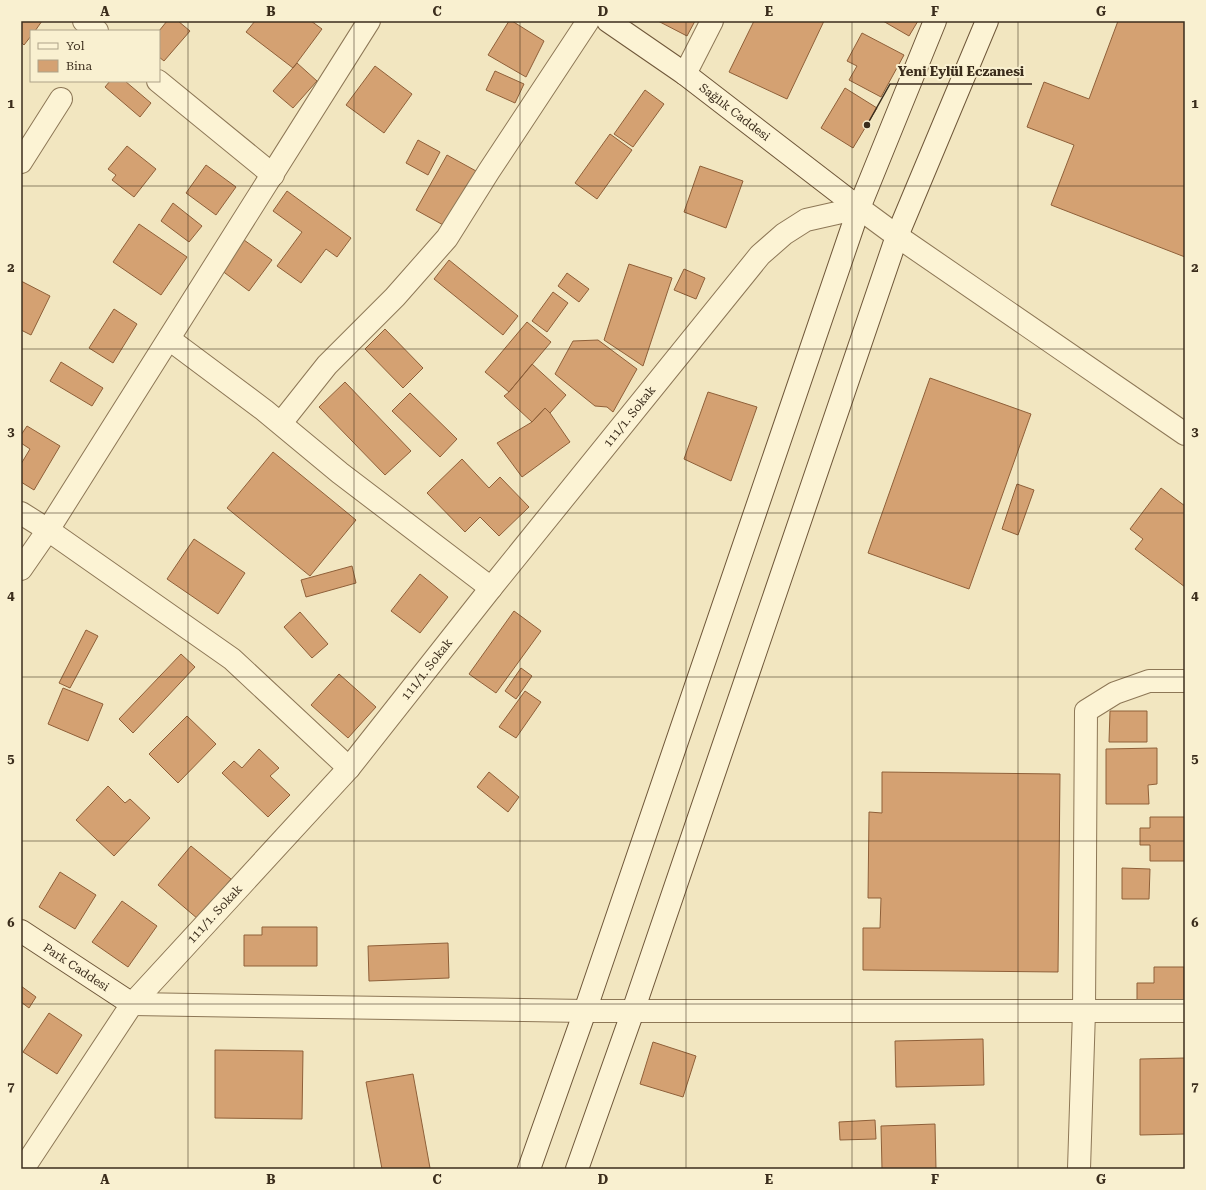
<svg xmlns="http://www.w3.org/2000/svg" width="1206" height="1190" viewBox="0 0 1206 1190" font-family="'Roboto Serif',serif">
<style>
.building{fill:#d4a172;stroke:#8f6039}
.lines{fill:none;stroke-linecap:round;stroke-linejoin:round}
.street-casing{stroke:#8d7756;stroke-width:24}
.secondary-casing{stroke:#6f5739;stroke-width:24}
.street{stroke:#fcf3d4;stroke-width:22}
.secondary{stroke:#fcf3d4;stroke-width:22}
.grid{fill:none;stroke:#3b2d1c;stroke-width:1;stroke-opacity:0.55}
.labels{text-anchor:middle;dominant-baseline:central;stroke-width:4;stroke-linejoin:round;paint-order:stroke}
.street-label{font-size:12px;fill:#3b2d1c;stroke:#f9f0d0}
.leader{fill:none;stroke:#3b2d1c;stroke-width:1.5}
.callout-dot{fill:#3b2d1c;stroke:#f9f0d0;stroke-width:1.5}
.callout-label{font-size:13px;text-anchor:middle;font-weight:bold;fill:#3b2d1c;stroke:#f9f0d0;stroke-width:4;stroke-linejoin:round;paint-order:stroke}
.neatline{fill:none;stroke:#3b2d1c;stroke-width:1.5}
.grid-label{font-size:13px;text-anchor:middle;font-weight:bold;fill:#3b2d1c}
</style>
<rect width="100%" height="100%" fill="#f2e6c0"/>
<path class="building" d="M21 21H42L35 31H31V36L24 45 21 42Z
M167 21H178L190 31 164 61 159 57V31Z
M255 21H311L322 29 293 68 246 32Z
M509 21H512L544 41 526 77 488 55Z
M658 21H695L687 36Z
M754 21H824L787 99 729 72Z
M883 21H918L909 36Z
M1118 21H1185V257L1051 205 1074 145 1027 127 1044 82 1089 99Z
M862 33 904 55 881 97 849 80 857 66 847 61Z
M297 63 317 81 293 108 273 91Z
M375 66 412 94 384 133 346 105Z
M495 71 524 84 515 103 486 90Z
M110 81H125L151 103 140 117 105 87Z
M845 88 877 108 853 148 821 128Z
M645 90 664 104 633 147 614 134Z
M610 134 632 150 597 199 575 183Z
M418 140 440 152 428 175 406 163Z
M127 146 156 169 134 197 112 180 116 175 108 169Z
M447 155 476 171 445 226 416 210Z
M206 165 236 187 216 215 186 193Z
M700 166 743 181 726 228 684 212Z
M287 191 351 238 337 257 326 249 301 283 277 266 302 232 273 211Z
M173 203 202 226 189 242 161 221Z
M139 224 187 257 161 295 113 262Z
M244 240 272 260 249 291 221 270Z
M449 260 518 316 503 335 434 279Z
M629 264 672 278 643 366 604 340Z
M684 269 705 278 696 299 674 290Z
M567 273 589 289 579 302 558 286Z
M21 281 50 296 31 335 21 330Z
M553 292 568 303 547 332 532 321Z
M114 309 137 324 113 363 89 348Z
M527 322 551 342 509 392 485 372Z
M385 329 423 368 403 388 365 349Z
M598 340 637 369 613 412 607 407 595 406 555 374 573 341Z
M61 362 103 388 92 406 50 381Z
M532 364 566 395 550 413 545 408 532 422 504 396 509 392Z
M930 378 1031 414 969 589 868 553Z
M345 382 411 451 385 475 319 407Z
M708 392 757 407 731 481 684 459Z
M410 393 457 439 440 457 392 411Z
M545 408 550 413 570 442 522 477 497 443 532 422Z
M27 426 60 446 34 490 21 482V464L30 449 21 443V435Z
M273 452 356 520 310 576 227 508Z
M462 459 489 488 500 477 529 507 499 536 480 517 465 532 427 493Z
M1017 484 1034 490 1018 535 1002 529Z
M1161 488 1185 506V587L1135 549 1143 539 1130 529Z
M194 539 245 573 218 614 167 579Z
M352 566 356 583 306 597 301 580Z
M420 574 448 597 420 633 391 611Z
M514 611 541 631 496 693 469 674Z
M300 612 328 644 312 658 284 627Z
M86 630 98 636 70 688 59 683Z
M181 654 195 667 133 733 119 719Z
M521 668 532 676 516 699 505 691Z
M339 674 376 707 348 738 311 705Z
M63 688 103 704 88 741 48 724Z
M525 691 541 702 516 738 499 727Z
M1110 711H1147V742H1109Z
M187 716 216 744 178 783 149 754Z
M1157 748V784L1148 785 1149 804H1106V749Z
M259 749 279 768 270 776 290 795 268 817 222 773 234 761 242 768Z
M489 772 519 797 508 812 477 787Z
M882 772 1060 774 1058 972 863 970V928H880L881 898H868L869 812 882 813Z
M108 786 125 803 130 799 150 818 114 856 76 820Z
M1150 817H1185V861H1150V845H1140V828H1150Z
M191 846 231 879 198 919 158 885Z
M1122 868 1150 869 1149 899H1122Z
M60 872 96 895 75 929 39 907Z
M122 901 157 926 128 967 92 942Z
M262 927H317V966H244V935H262Z
M448 943 449 978 369 981 368 946Z
M1154 967H1184V1003H1137V983H1154Z
M21 986 36 997 29 1008 21 1002Z
M49 1013 82 1035 57 1074 23 1052Z
M983 1039 984 1085 896 1087 895 1041Z
M653 1042 696 1056 683 1097 640 1084Z
M215 1050 303 1051 302 1119 215 1118Z
M1185 1058V1134L1140 1135V1059Z
M413 1074 430 1168 382 1169 366 1082Z
M875 1120 876 1139 840 1140 839 1122Z
M935 1124 936 1169H882L881 1126Z"/>
<g class="lines">
<g class="street-casing">
<g id="street">
<path d="M84 21 97 31"/>
<path d="M685 74 712 21"/>
<path d="M158 81 273 175"/>
<path d="M21 162 61 99"/>
<path d="M169 339 264 410 340 473 491 588"/>
<path d="M281 423 327 365 395 297 447 238 489 171 588 21"/>
<path d="M21 513 48 530 232 659 349 768"/>
<path d="M21 569 48 530 369 21"/>
<path d="M132 1004 585 1011H1185"/>
<path id="s1" d="M23 1169 132 1004 349 768 491 588 760 255 784 234 806 220 859 208 897 236 1185 434"/>
<path d="M1079 1169 1084 1011 1086 711 1115 693 1149 681H1185"/>
</g>
</g>
<g class="secondary-casing">
<g id="secondary">
<path id="s2" d="M608 21 685 74 859 208"/>
<path id="s3" d="M21 931 132 1004"/>
<path d="M529 1169 585 1011 859 208 935 21"/>
<path d="M577 1169 633 1011 897 236 987 21"/>
</g>
</g>
<use href="#street" class="street"/>
<use href="#secondary" class="secondary"/>
</g>
<path class="grid" d="M188 21V1169M354 21V1169M520 21V1169M686 21V1169M852 21V1169M1018 21V1169M21 186H1185M21 349H1185M21 513H1185M21 677H1185M21 841H1185M21 1004H1185"/>
<g class="labels">
<g class="street-label">
<text stroke="none"><textPath href="#s2" startOffset="156">Sağlık Caddesi</textPath></text>
<text stroke="none"><textPath href="#s1" startOffset="968">111/1. Sokak</textPath></text>
<text stroke="none"><textPath href="#s1" startOffset="644">111/1. Sokak</textPath></text>
<text stroke="none"><textPath href="#s1" startOffset="320">111/1. Sokak</textPath></text>
<text stroke="none"><textPath href="#s3" startOffset="66">Park Caddesi</textPath></text>
</g>
</g>
<path class="leader" d="M867 125L890 84H1032"/>
<circle class="callout-dot" cx="867" cy="125" r="4"/>
<g class="callout-label">
<text x="961" y="76">Yeni Eylül Eczanesi</text>
</g>
<rect width="1206" height="1190" fill="none" stroke="#f9f0d0" stroke-width="44"/>
<rect x="30" y="30" width="130" height="52" fill="#f9f0d0" stroke="#ada288"/>
<rect x="38" y="43" width="20" height="6" fill="#fcf3d4" stroke="#ada288"/>
<text x="66" y="50" font-size="12" fill="#3b2d1c">Yol</text>
<rect x="38" y="60" width="20" height="12" fill="#d4a172" stroke="#ada288"/>
<text x="66" y="70" font-size="12" fill="#3b2d1c">Bina</text>
<rect x="22" y="22" width="1162" height="1146" class="neatline"/>
<g class="grid-label">
<text x="105" y="16">A</text>
<text x="271" y="16">B</text>
<text x="437" y="16">C</text>
<text x="603" y="16">D</text>
<text x="769" y="16">E</text>
<text x="935" y="16">F</text>
<text x="1101" y="16">G</text>
<text x="11" y="108">1</text>
<text x="1195" y="108">1</text>
<text x="11" y="272">2</text>
<text x="1195" y="272">2</text>
<text x="11" y="436">3</text>
<text x="1195" y="436">3</text>
<text x="11" y="600">4</text>
<text x="1195" y="600">4</text>
<text x="11" y="763">5</text>
<text x="1195" y="763">5</text>
<text x="11" y="927">6</text>
<text x="1195" y="927">6</text>
<text x="11" y="1091">7</text>
<text x="1195" y="1091">7</text>
<text x="105" y="1184">A</text>
<text x="271" y="1184">B</text>
<text x="437" y="1184">C</text>
<text x="603" y="1184">D</text>
<text x="769" y="1184">E</text>
<text x="935" y="1184">F</text>
<text x="1101" y="1184">G</text>
</g>
</svg>
